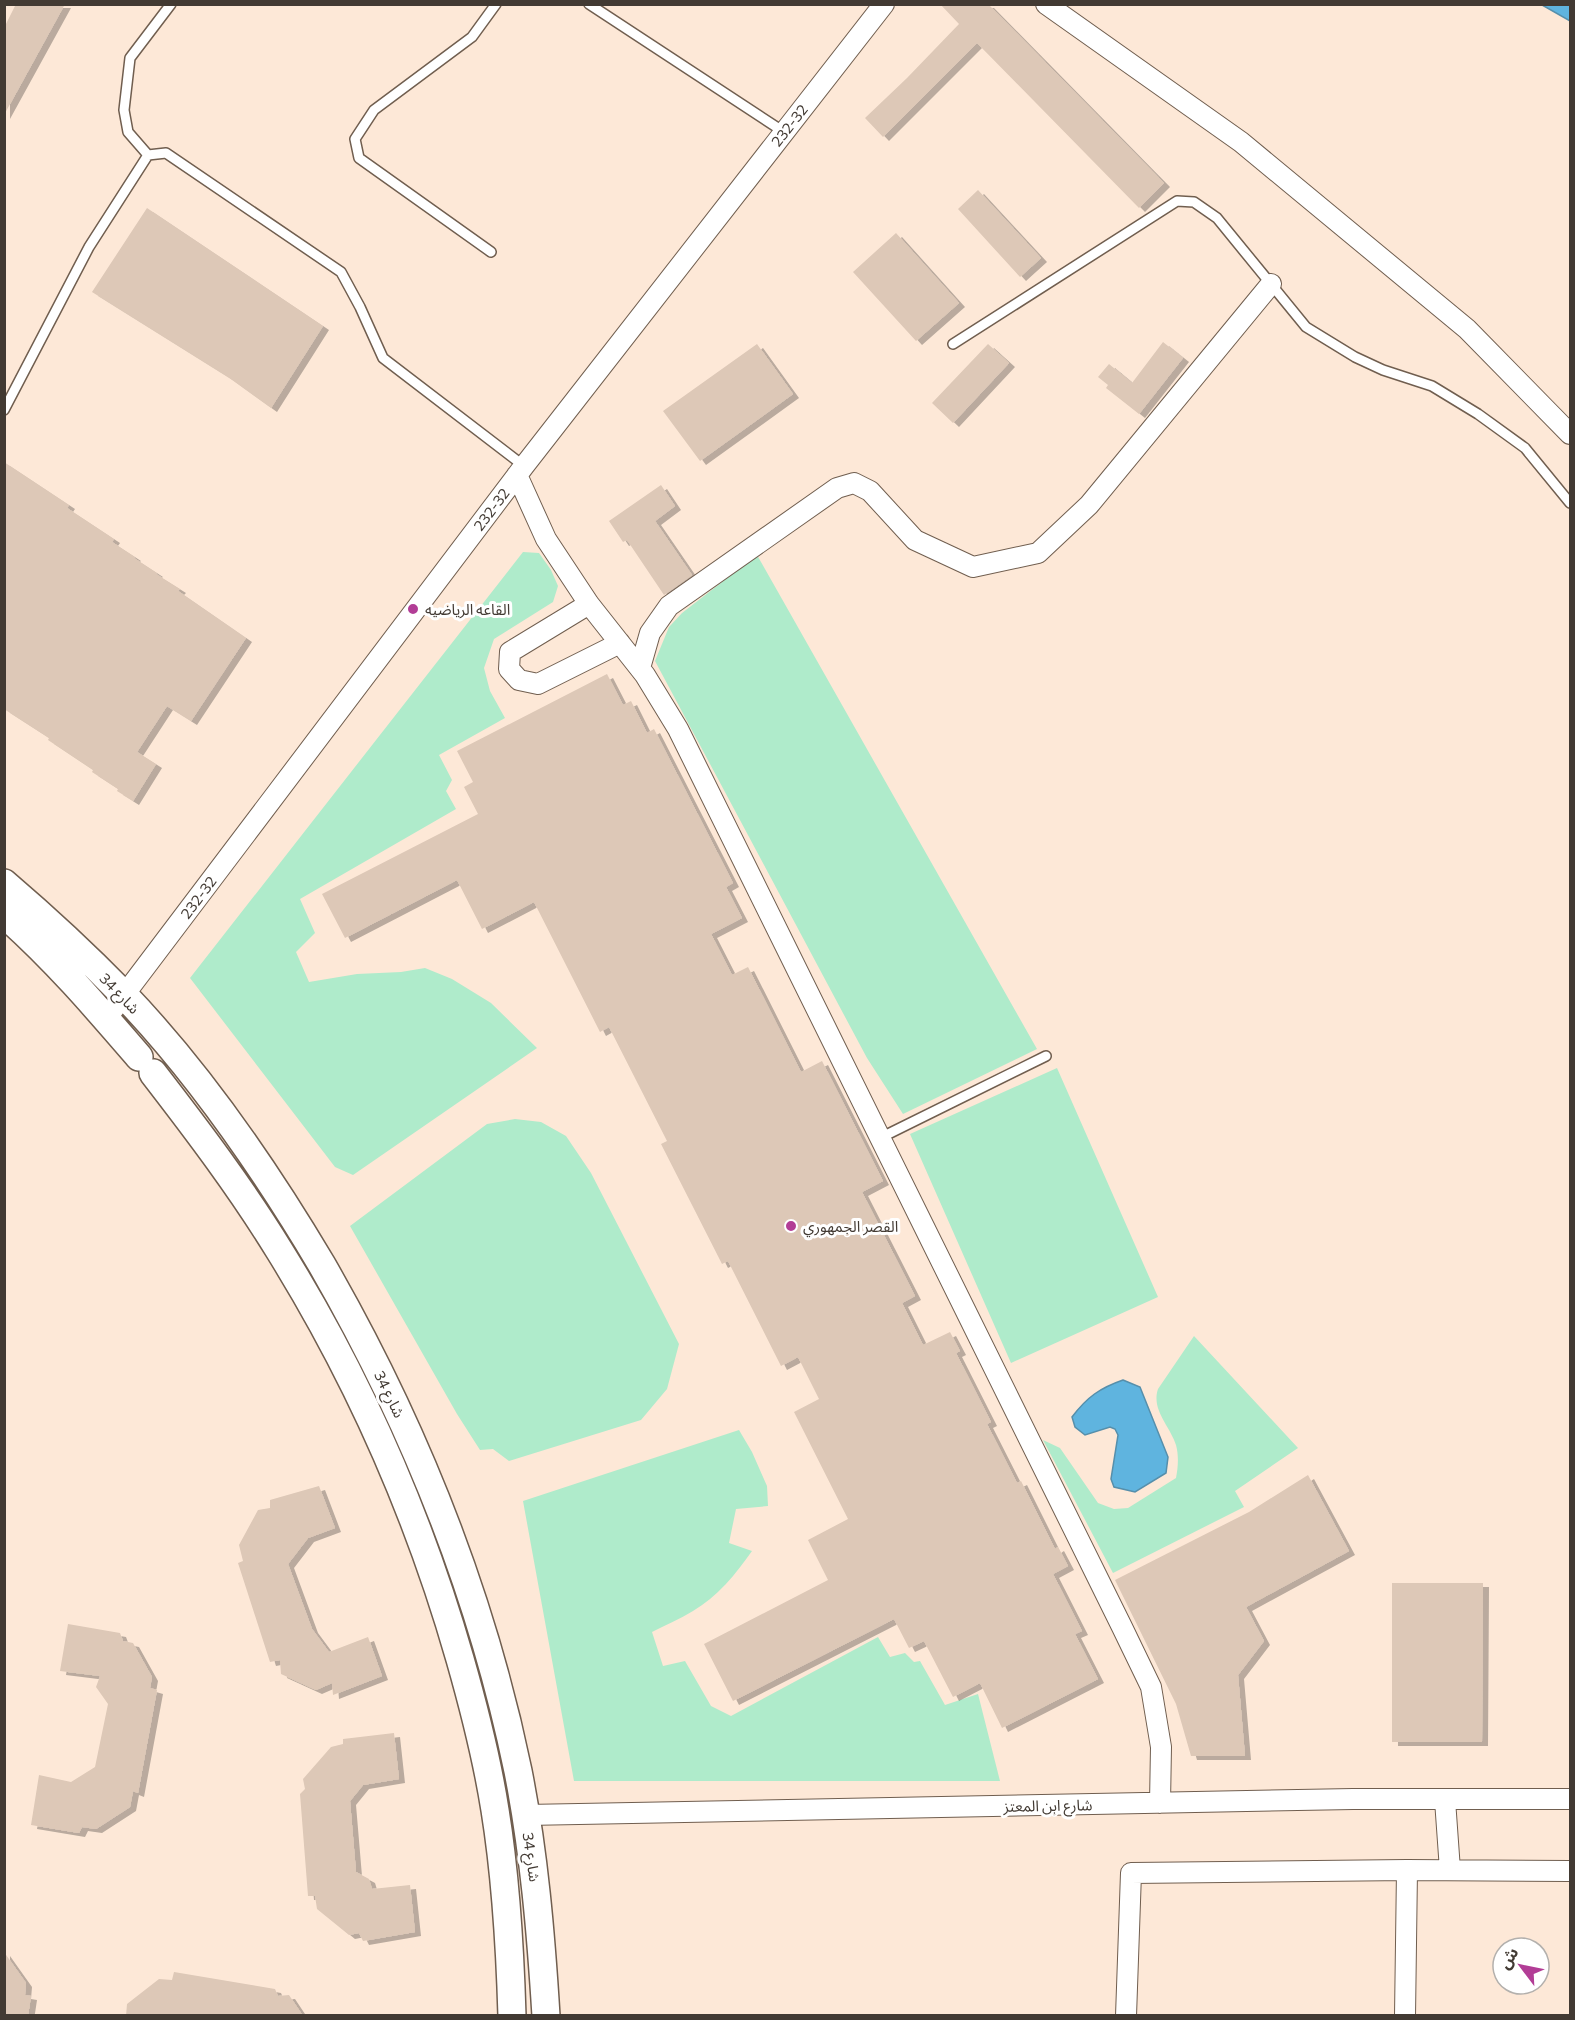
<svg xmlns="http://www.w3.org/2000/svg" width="1575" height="2020" viewBox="0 0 1575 2020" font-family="Commissioner,'Noto Sans Arabic',sans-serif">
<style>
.green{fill:#afebcb}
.water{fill:#5fb4df;stroke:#568fab;stroke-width:1.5}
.building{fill:#ddc8b7;filter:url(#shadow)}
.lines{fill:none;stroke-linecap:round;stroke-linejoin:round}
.service-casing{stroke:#705e4f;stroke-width:12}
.minor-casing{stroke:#705e4f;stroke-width:22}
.secondary-casing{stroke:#705e4f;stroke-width:30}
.service{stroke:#fff;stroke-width:9}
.minor{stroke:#fff;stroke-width:20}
.secondary{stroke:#fff;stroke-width:27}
.poi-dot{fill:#b23d96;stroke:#fff;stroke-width:2}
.labels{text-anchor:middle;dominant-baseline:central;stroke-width:6;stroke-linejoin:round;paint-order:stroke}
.street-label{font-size:15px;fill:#423a33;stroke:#fff}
.poi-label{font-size:15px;fill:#423a33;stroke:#fff;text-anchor:start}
</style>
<defs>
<filter id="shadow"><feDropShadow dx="6" dy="4" stdDeviation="0" flood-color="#0004"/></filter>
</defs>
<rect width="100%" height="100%" fill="#fde8d7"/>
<path class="green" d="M523 552 539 553 551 570 558 586 553 602 494 639 484 668 490 691 505 718 439 755 452 780 446 791 456 809 300 899 315 933 296 952 309 982 357 974 401 972 425 968 452 979 491 1003 537 1048 353 1175 335 1167 190 978Z
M757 555 1037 1049 903 1114 867 1058 655 661 669 627 682 613Z
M1057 1068 1158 1297 1011 1363 910 1134Z
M515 1119 541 1122 566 1136 591 1173 679 1344 667 1389 641 1420 509 1461 493 1449 480 1450 457 1414 350 1226 487 1124Z
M1194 1336 1298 1448 1235 1491 1244 1507 1113 1573 1043 1440 1060 1448 1098 1503 1114 1509 1128 1508 1176 1478C1178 1468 1179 1456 1176 1445 1170 1426 1151 1410 1158 1389Z
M739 1430 752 1452 767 1486 768 1506 736 1509 729 1543 752 1551C736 1574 717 1597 693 1611 680 1619 665 1625 652 1632L663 1666 685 1661 711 1706 731 1716 878 1637 890 1657 905 1653 914 1662 920 1661 945 1705 978 1694 1000 1781H574L523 1501Z"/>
<path class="water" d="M1542 5H1570V21Z
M1123 1380 1140 1387 1168 1457 1166 1473 1135 1492 1114 1487 1111 1479 1118 1435 1115 1429 1110 1427 1085 1435 1075 1427 1072 1417C1087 1397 1100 1388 1123 1380Z"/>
<path class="building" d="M16 4H65L4 115V28Z
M940 4H988L1164 183 1139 208 977 43 883 137 865 118 907 78 959 24Z
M978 190 1041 258 1020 277 958 209Z
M147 208 323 326 271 408 228 377 92 292Z
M896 233 959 303 916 341 853 272Z
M1163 342 1183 358 1139 414 1106 388 1108 385 1098 377 1109 364 1132 383Z
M757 344 793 394 700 461 663 411Z
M988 344 1009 363 953 423 932 403Z
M4 462 69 505 67 508 114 539 112 542 135 557 134 558 157 573 156 574 180 589 178 591 246 638 191 721 167 706 137 752 156 764 133 801 117 791 118 789 92 772 93 770 48 740 49 738 4 709Z
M661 485 675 506 655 521 692 575 664 595 627 540 623 542 609 521Z
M607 674 623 705 631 701 647 733 654 729 733 883 726 887 742 918 711 934 732 975 748 967 801 1072 822 1061 883 1181 862 1192 915 1296 902 1303 923 1345 950 1332 960 1351 956 1353 991 1422 987 1424 1017 1483 1021 1481 1055 1549 1058 1547 1068 1566 1053 1574 1082 1631 1075 1634 1098 1679 1002 1728 980 1683 953 1697 924 1641 909 1648 894 1619 733 1701 704 1644 828 1580 808 1540 848 1519 794 1412 819 1399 798 1357 781 1366 728 1261 722 1264 661 1144 667 1141 609 1027 600 1032 534 902 482 929 457 880 345 938 322 894 478 814 464 787 473 782 457 751Z
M1308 1475 1349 1551 1246 1607 1264 1641 1238 1675 1245 1756H1191L1176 1704 1115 1580 1249 1512Z
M319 1486 335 1528 308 1538 288 1564 312 1629 329 1652 368 1637 382 1676 333 1695 332 1683 316 1690 281 1674 280 1660 270 1662 238 1563 243 1561 239 1545 258 1510 270 1508V1500Z
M1392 1583H1483L1482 1742H1392Z
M68 1624 120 1633 123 1641 133 1643 152 1677 150 1688 157 1690 138 1793 133 1791 130 1807 96 1829 82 1827 79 1833 31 1825 39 1775 71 1782 95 1767 108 1704 96 1687 100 1676 60 1671Z
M394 1733 399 1779 363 1785 350 1801 356 1872 369 1879 372 1889 410 1885 415 1932 363 1941 359 1933 349 1935 317 1909 315 1896H308L300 1794 305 1789 303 1779 331 1747 343 1744V1739Z
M4 1952 26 1983 25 1995 31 1996 28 2016H4Z
M174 1972 275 1989 278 1996 289 1995 303 2016H126L127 2004 159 1979 172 1980Z"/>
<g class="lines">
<g class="service-casing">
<path id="service" d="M589 4 784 132
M148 155 128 132 124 110 130 58 171 4
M491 252 359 158 355 139 374 110 472 37 496 4
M953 344 1177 201 1194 202 1217 218 1306 327 1355 357 1383 370 1432 386 1478 414 1525 448 1570 503
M4 410 89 247 148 155 166 153 341 272 360 307 383 358 524 466
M880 1138 1046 1056"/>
</g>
<g class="minor-casing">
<path id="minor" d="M1046 4 1241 142 1467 329 1570 434
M517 475 546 539 589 604 645 675 678 729 1122 1627 1151 1687 1161 1747 1160 1803
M589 604 510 652 509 669 519 680 538 684 620 643
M640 668 650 633 669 606 837 488 854 483 870 491 915 540 973 567 1038 553 1089 505 1271 284
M106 1019 524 466 884 4
M1445 1800 1450 1870
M526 1815 1353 1799H1570
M1126 2016 1131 1873 1407 1870 1570 1871
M1405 2016 1407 1870"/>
</g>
<g class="secondary-casing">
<path id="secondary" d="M4 883C45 918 85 955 123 994 201 1075 265 1169 322 1265 413 1423 481 1592 518 1771 534 1852 541 1934 546 2016
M4 914C54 958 96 1007 139 1057
M153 1073C197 1130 241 1188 279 1250 358 1377 419 1516 460 1659 474 1708 487 1759 495 1810 506 1878 510 1947 512 2016"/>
</g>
<use href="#service" class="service"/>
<use href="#minor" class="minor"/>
<use href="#secondary" class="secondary"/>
</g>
<g class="poi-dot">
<circle cx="413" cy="609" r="6"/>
<circle cx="791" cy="1226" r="6"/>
</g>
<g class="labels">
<g class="street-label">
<text transform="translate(789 125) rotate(-52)">232-32</text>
<text transform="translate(491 509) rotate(-53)">232-32</text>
<text transform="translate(198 897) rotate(-53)">232-32</text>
<text transform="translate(120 993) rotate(46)">شارع 34</text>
<text transform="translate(390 1394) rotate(64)">شارع 34</text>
<text transform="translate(1048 1805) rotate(-1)">شارع ابن المعتز</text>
<text transform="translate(532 1857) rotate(82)">شارع 34</text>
</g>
<g class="poi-label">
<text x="425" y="609">القاعه الرياضيه</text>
<text x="803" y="1226">القصر الجمهوري</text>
</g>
</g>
<rect width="1575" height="2020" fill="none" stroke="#423a33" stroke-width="12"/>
<g transform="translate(1521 1966) rotate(302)"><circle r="28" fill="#ffffff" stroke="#b3b0ad" stroke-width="1.5"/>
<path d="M0-4.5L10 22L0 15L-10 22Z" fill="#b23d96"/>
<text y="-9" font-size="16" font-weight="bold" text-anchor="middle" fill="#423a33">ش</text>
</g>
</svg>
